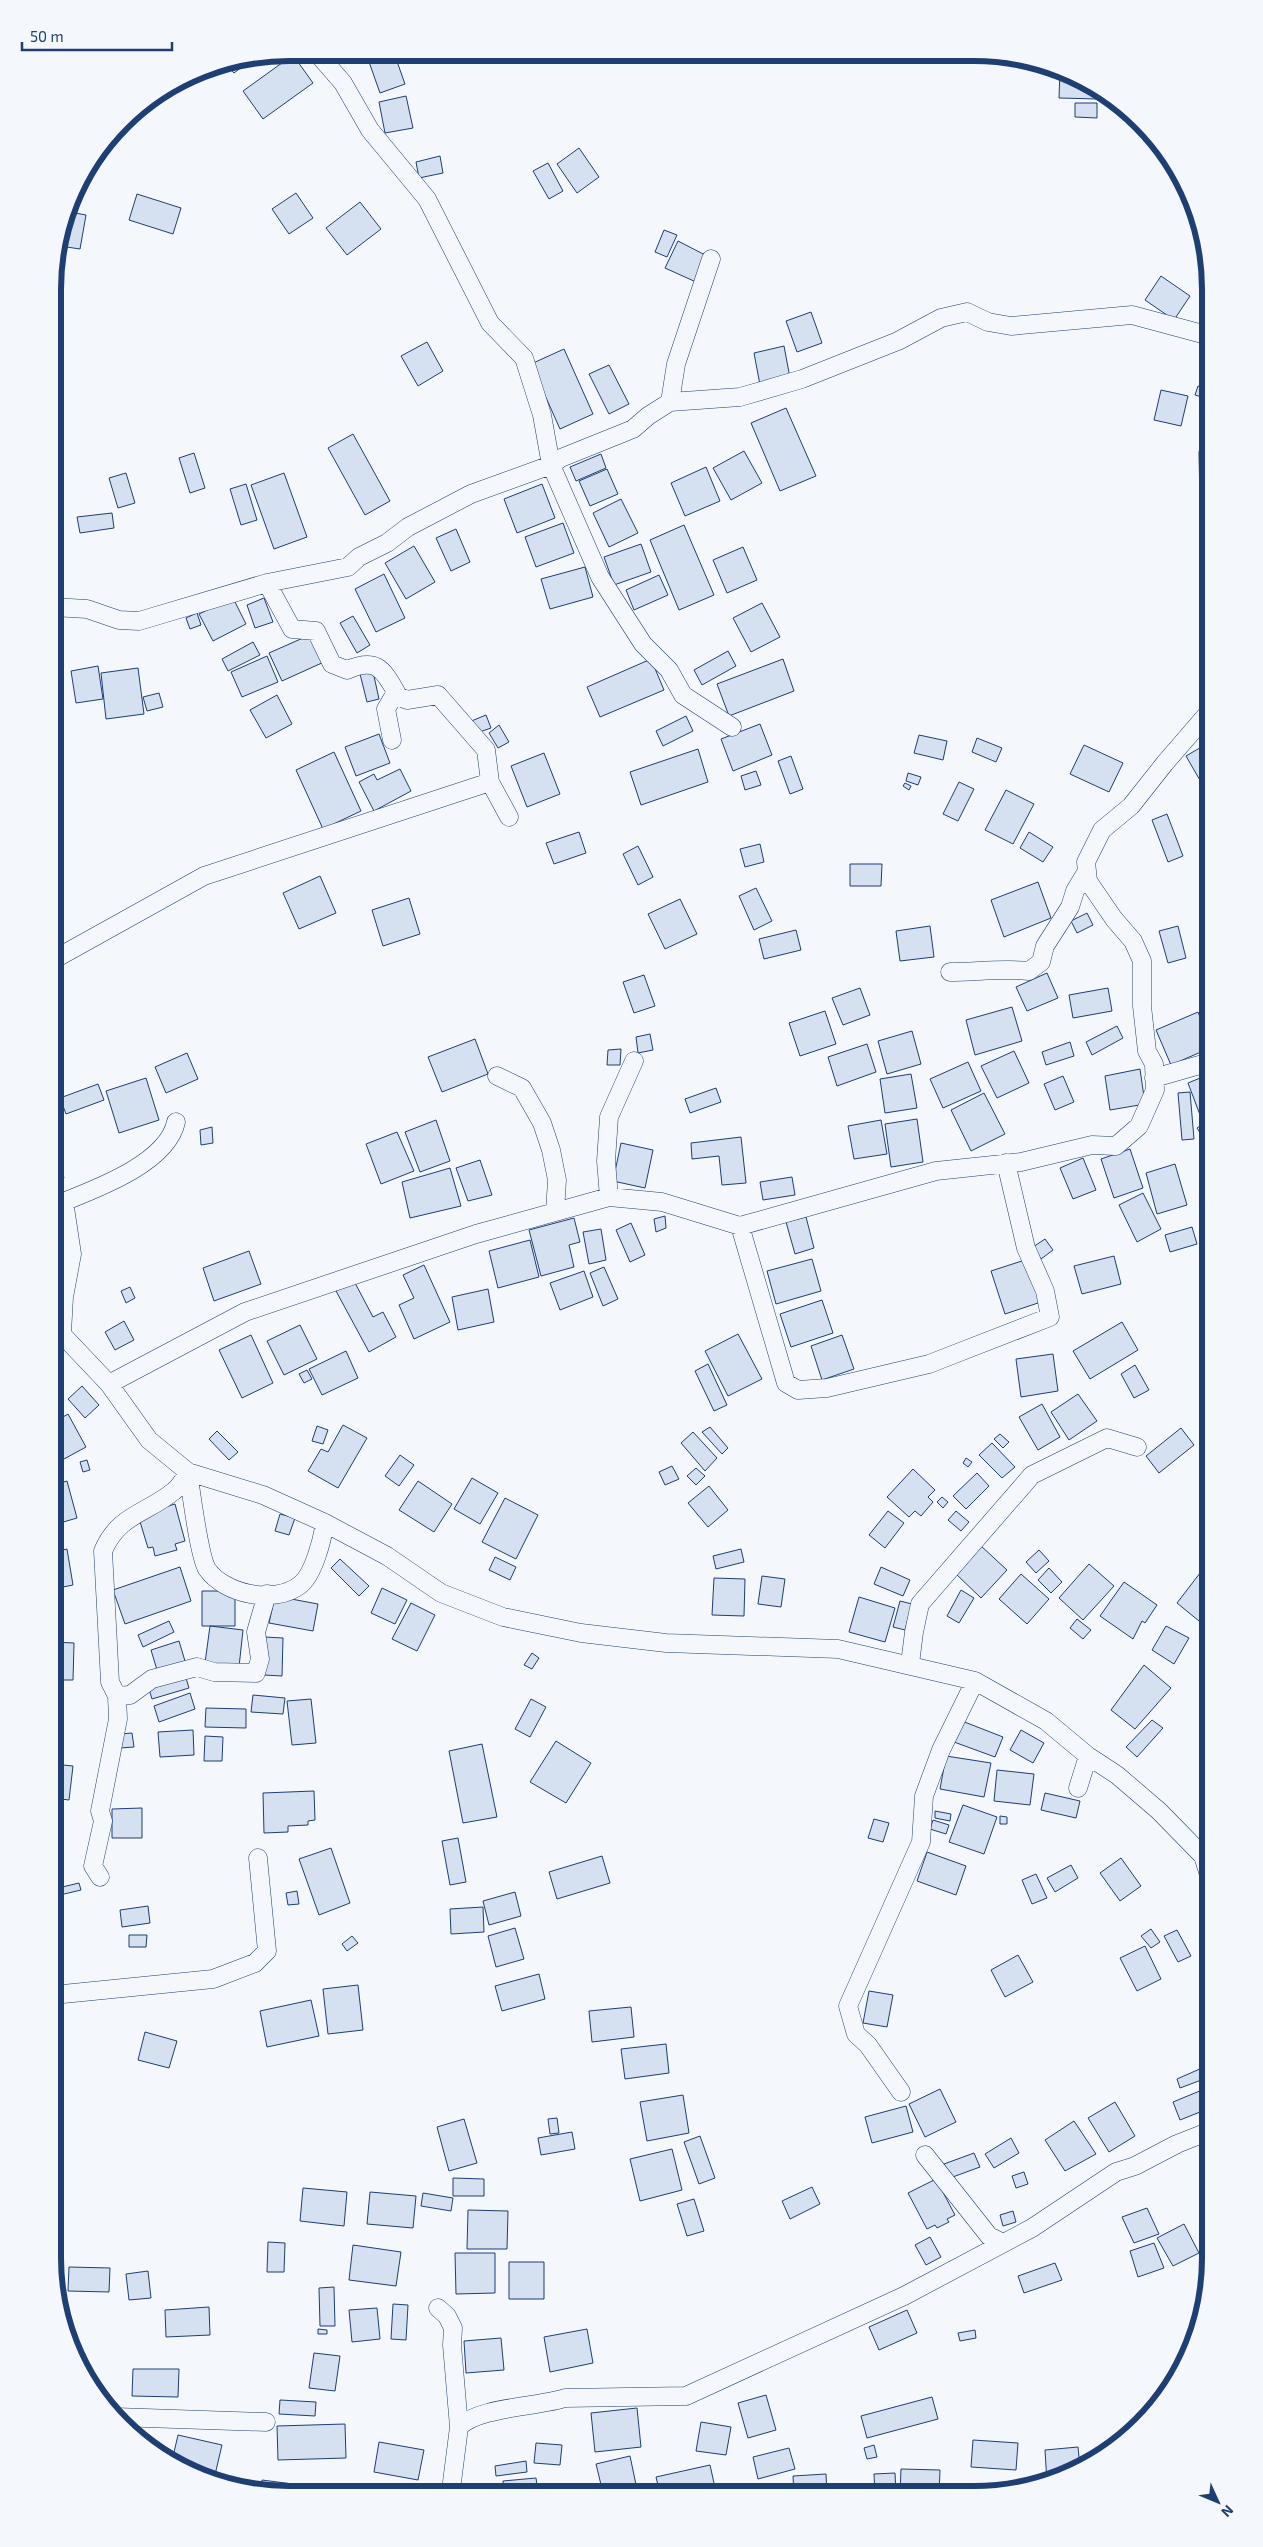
<svg xmlns="http://www.w3.org/2000/svg" width="1263" height="2547" viewBox="0 0 1263 2547" font-family="'Exo 2',sans-serif">
<style>
.building{fill:#d5e0f0;stroke:#1d3f73}
.lines{fill:none;stroke-linecap:round;stroke-linejoin:round}
.minor-casing{stroke:#1d3f73;stroke-width:19}
.minor{stroke:#f4f7fb;stroke-width:18}
.rim{fill:none;stroke:#1d3f73;stroke-width:6}
</style>
<rect width="100%" height="100%" fill="#f4f7fb"/>
<path class="building" d="M385 53H394L405 84 380 93 368 59Z
M293 55 313 83 263 119 243 91Z
M251 60 234 73 227 65Z
M1060 71 1078 77 1098 90V99L1059 98Z
M406 96 413 128 385 133 379 102Z
M1075 103H1097V118L1075 117Z
M579 148 599 177 577 193 557 164Z
M440 156 443 173 419 178 416 162Z
M548 163 563 191 549 199 533 171Z
M296 193 313 218 289 234 272 209Z
M137 194 181 208 173 234 129 220Z
M360 202 381 229 347 255 326 228Z
M70 212 86 215 80 249 60 246Z
M664 230 677 235 667 257 655 252Z
M678 241 709 257 696 282 665 268Z
M1161 276 1190 296 1174 320 1145 300Z
M811 312 822 343 797 352 786 321Z
M427 342 443 371 418 386 401 356Z
M784 346 790 378 760 385 754 353Z
M564 349 593 414 560 429 531 364Z
M609 365 629 404 609 414 589 374Z
M1198 386 1210 390 1209 399 1195 395Z
M1161 390 1188 396 1181 426 1154 420Z
M786 408 816 476 780 491 751 423Z
M353 434 390 501 365 515 328 448Z
M744 451 762 483 731 500 713 468Z
M194 453 205 488 190 493 179 458Z
M601 454 606 468 576 481 570 467Z
M706 467 720 501 685 516 671 483Z
M607 469 618 494 590 506 579 481Z
M126 473 135 503 118 508 109 478Z
M284 473 307 537 274 549 251 485Z
M246 484 257 520 241 525 230 489Z
M542 484 555 518 517 533 504 499Z
M621 499 638 533 609 547 593 513Z
M112 513 114 528 80 533 77 517Z
M563 523 574 553 536 567 525 537Z
M684 525 714 595 679 610 650 540Z
M456 529 470 562 451 571 436 538Z
M641 544 651 572 614 585 604 557Z
M414 546 435 582 406 599 385 563Z
M743 547 757 580 727 593 713 560Z
M585 567 593 597 550 609 541 579Z
M384 574 405 618 376 632 355 589Z
M659 575 668 595 634 610 626 590Z
M233 598 246 624 213 641 199 614Z
M264 598 273 622 255 628 247 605Z
M762 603 780 637 751 652 733 618Z
M197 613 201 625 190 629 186 618Z
M353 616 370 645 357 653 340 623Z
M312 634 324 662 282 681 269 653Z
M253 642 260 655 228 671 222 659Z
M728 651 736 666 702 685 694 670Z
M267 656 278 682 242 697 231 672Z
M651 659 664 690 600 717 587 687Z
M783 659 794 691 729 716 717 684Z
M98 666 103 699 76 703 71 671Z
M372 667 379 699 367 702 359 670Z
M138 668 144 714 106 719 101 673Z
M159 693 163 707 147 711 143 697Z
M277 695 292 724 266 738 250 710Z
M486 715 491 728 474 734 469 722Z
M686 716 693 731 663 746 656 731Z
M760 724 772 755 733 771 721 739Z
M499 725 509 742 498 748 489 733Z
M379 734 390 763 356 776 345 747Z
M919 735 947 741 943 760 914 753Z
M977 738 1002 748 996 762 972 752Z
M1210 742V795L1209 796 1186 756Z
M1084 745 1123 763 1109 792 1070 774Z
M698 749 708 782 641 805 630 772Z
M334 752 361 811 323 829 296 770Z
M544 753 560 794 527 807 511 766Z
M791 756 803 789 790 794 778 761Z
M400 769 411 791 374 811 359 782 374 774 377 780Z
M756 771 761 785 745 790 741 776Z
M908 773 921 777 918 785 906 781Z
M959 782 974 789 958 821 943 814Z
M905 783 911 786 909 790 903 786Z
M1006 790 1034 804 1013 844 985 830Z
M1167 814 1183 856 1168 862 1152 820Z
M579 832 586 853 554 864 546 843Z
M1029 832 1053 847 1043 862 1020 848Z
M760 844 764 862 745 867 740 849Z
M638 846 653 877 638 885 623 854Z
M850 864H882L881 886H850Z
M320 876 336 913 299 929 283 893Z
M1038 882 1051 918 1004 937 991 900Z
M756 888 772 921 754 930 739 896Z
M409 898 420 934 383 946 372 910Z
M680 899 697 934 665 949 648 914Z
M1087 913 1093 925 1077 933 1071 921Z
M930 926 934 957 900 961 896 931Z
M1178 926 1186 958 1168 963 1159 931Z
M796 930 801 950 764 959 759 939Z
M1047 973 1058 998 1027 1011 1016 987Z
M644 975 655 1006 634 1013 623 982Z
M55 978 61 991 53 995V979Z
M860 988 870 1015 843 1025 832 998Z
M1108 988 1112 1011 1073 1018 1069 995Z
M1012 1007 1022 1041 975 1055 966 1020Z
M825 1011 836 1044 800 1056 789 1023Z
M1198 1012 1210 1042V1048L1171 1065 1156 1030Z
M1117 1026 1123 1038 1092 1055 1086 1042Z
M912 1031 921 1064 887 1074 878 1041Z
M650 1034 653 1050 638 1053 636 1037Z
M475 1039 488 1074 442 1092 428 1057Z
M1070 1042 1074 1056 1046 1065 1042 1052Z
M867 1044 876 1072 837 1086 828 1057Z
M621 1049 620 1065H607L608 1050Z
M1014 1051 1029 1083 997 1098 981 1066Z
M187 1053 198 1079 166 1093 155 1067Z
M968 1062 981 1091 943 1108 930 1079Z
M1140 1069 1145 1104 1110 1110 1105 1076Z
M911 1074 917 1108 885 1113 880 1079Z
M1210 1074V1111L1200 1115 1188 1083Z
M1063 1076 1074 1102 1055 1110 1044 1084Z
M146 1078 159 1120 119 1133 106 1091Z
M98 1084 104 1100 66 1114 60 1098Z
M716 1088 721 1102 690 1113 685 1099Z
M1190 1092 1194 1139 1182 1140 1178 1093Z
M984 1093 1005 1134 971 1151 951 1110Z
M917 1119 923 1162 891 1167 885 1124Z
M1210 1119V1142L1207 1144 1197 1128Z
M436 1120 450 1161 420 1172 405 1132Z
M881 1120 887 1154 854 1159 848 1126Z
M212 1127 213 1143 201 1145 200 1130Z
M397 1132 414 1171 381 1184 366 1144Z
M741 1137 746 1183 722 1185 719 1156 692 1159 691 1143Z
M53 1138 64 1178 53 1181Z
M621 1143 653 1150 645 1188 613 1181Z
M1130 1149 1143 1188 1114 1198 1101 1159Z
M1083 1158 1096 1190 1073 1199 1060 1168Z
M480 1160 492 1195 468 1201 456 1168Z
M1175 1164 1187 1205 1157 1214 1146 1173Z
M450 1168 461 1206 410 1218 402 1182Z
M792 1177 795 1195 763 1200 760 1182Z
M1143 1193 1161 1229 1137 1242 1119 1205Z
M665 1216 666 1228 656 1232 654 1219Z
M806 1217 814 1248 795 1254 786 1222Z
M574 1218 580 1242 569 1245 574 1267 541 1276 529 1230Z
M631 1223 645 1255 630 1262 616 1230Z
M1192 1227 1197 1244 1170 1252 1165 1235Z
M601 1229 606 1260 589 1264 583 1232Z
M1045 1239 1053 1250 1041 1259 1033 1247Z
M530 1240 539 1277 498 1288 489 1251Z
M249 1251 261 1284 214 1301 203 1268Z
M1114 1256 1121 1284 1082 1294 1074 1266Z
M812 1259 821 1291 776 1304 767 1271Z
M1028 1259 1041 1302 1005 1314 991 1271Z
M424 1265 450 1322 414 1339 399 1305 414 1298 403 1275Z
M604 1267 618 1299 603 1306 590 1273Z
M584 1271 593 1297 560 1310 550 1283Z
M354 1281 373 1317 383 1312 396 1337 369 1352 336 1291Z
M130 1287 135 1298 126 1303 121 1291Z
M488 1289 494 1322 458 1330 452 1297Z
M822 1300 833 1333 791 1347 780 1314Z
M124 1321 134 1340 115 1350 105 1332Z
M1122 1322 1138 1350 1090 1379 1073 1351Z
M300 1325 317 1359 284 1375 267 1341Z
M738 1334 762 1379 728 1396 705 1351Z
M251 1335 273 1383 242 1398 219 1350Z
M842 1335 854 1369 822 1380 811 1346Z
M346 1351 358 1378 322 1395 309 1369Z
M1053 1354 1058 1391 1021 1397 1016 1359Z
M708 1364 727 1405 714 1411 695 1371Z
M1135 1365 1149 1390 1134 1398 1121 1374Z
M307 1370 312 1379 304 1383 299 1374Z
M82 1386 99 1405 85 1418 68 1399Z
M1078 1394 1097 1421 1069 1440 1051 1412Z
M1042 1404 1060 1437 1038 1450 1019 1417Z
M68 1414 86 1447 53 1465V1423Z
M343 1425 367 1438 338 1488 308 1471 321 1449 328 1452Z
M317 1426 328 1430 323 1444 312 1441Z
M710 1427 728 1448 722 1454 702 1432Z
M1181 1428 1194 1445 1159 1473 1146 1456Z
M217 1431 238 1452 229 1460 209 1439Z
M693 1432 717 1458 705 1471 681 1443Z
M1000 1434 1009 1442 1003 1448 994 1439Z
M992 1443 1015 1467 1002 1478 979 1455Z
M400 1455 414 1465 399 1486 385 1476Z
M966 1458 972 1462 968 1467 963 1463Z
M87 1460 90 1470 83 1472 80 1462Z
M672 1466 679 1479 665 1485 659 1472Z
M696 1468 705 1476 696 1485 687 1476Z
M913 1469 935 1490 928 1497 933 1502 921 1516 915 1511 909 1517 887 1497Z
M977 1473 989 1486 966 1509 953 1496Z
M472 1478 498 1493 480 1524 454 1509Z
M67 1481 77 1518 53 1525V1485Z
M418 1481 452 1504 434 1532 399 1510Z
M709 1486 728 1510 708 1527 688 1503Z
M942 1497 948 1502 943 1508 937 1502Z
M505 1498 538 1515 516 1559 482 1542Z
M175 1504 185 1541 175 1544 177 1550 155 1556 153 1547 148 1548 138 1515Z
M888 1511 904 1523 885 1548 869 1535Z
M956 1511 969 1522 961 1531 948 1520Z
M280 1514 295 1518 289 1535 275 1531Z
M980 1545 1007 1570 981 1598 954 1572Z
M67 1549 73 1585 53 1589V1552Z
M741 1549 744 1562 716 1569 713 1556Z
M1039 1550 1049 1561 1036 1573 1026 1562Z
M495 1557 516 1567 510 1580 489 1570Z
M340 1559 369 1586 359 1596 331 1568Z
M1210 1560V1608L1199 1621 1177 1603Z
M1089 1564 1114 1586 1083 1620 1059 1598Z
M180 1567 191 1601 125 1624 113 1590Z
M881 1567 910 1580 903 1596 874 1584Z
M1049 1568 1062 1582 1051 1593 1038 1580Z
M1021 1574 1049 1599 1027 1624 999 1599Z
M762 1576 785 1579 781 1607 758 1604Z
M714 1578 745 1579 744 1616 712 1615Z
M1124 1582 1157 1605 1145 1623 1142 1621 1133 1639 1100 1616Z
M382 1588 407 1600 395 1624 371 1613Z
M961 1590 974 1598 959 1623 947 1616Z
M202 1591H235V1626H202Z
M275 1596 318 1604 313 1631 269 1623Z
M859 1597 895 1608 885 1642 849 1632Z
M900 1601 912 1604 905 1630 893 1627Z
M411 1603 435 1615 417 1651 392 1639Z
M1077 1619 1091 1630 1083 1639 1070 1628Z
M169 1621 174 1632 143 1647 138 1635Z
M210 1626 243 1630 239 1667 205 1663Z
M1166 1626 1189 1638 1174 1664 1152 1650Z
M265 1637 283 1638 282 1676 264 1675Z
M179 1641 185 1661 157 1670 151 1650Z
M53 1642 74 1643 73 1680H53Z
M532 1653 539 1658 532 1669 524 1665Z
M1144 1665 1171 1688 1135 1729 1111 1710Z
M186 1678 189 1688 152 1699 149 1689Z
M190 1693 195 1709 159 1722 154 1706Z
M253 1695 285 1698 283 1714 251 1712Z
M311 1699 316 1743 292 1745 287 1701Z
M531 1699 546 1707 530 1737 515 1729Z
M206 1708 246 1709V1728L205 1727Z
M1152 1720 1163 1728 1137 1757 1126 1747Z
M962 1721 1003 1737 995 1757 954 1742Z
M193 1730 194 1755 160 1757 158 1732Z
M1021 1730 1044 1743 1033 1763 1010 1750Z
M132 1733 134 1747 120 1748 119 1734Z
M205 1736 223 1737 222 1761H204Z
M556 1741 591 1763 566 1803 530 1782Z
M482 1744 497 1817 463 1823 449 1751Z
M946 1756 991 1763 984 1797 940 1789Z
M53 1764 73 1766 69 1800 53 1798Z
M997 1770 1034 1774 1030 1805 994 1801Z
M314 1791 315 1820 308 1821V1825L288 1826V1832L264 1833 263 1793Z
M1045 1793 1080 1801 1076 1818 1041 1810Z
M963 1805 997 1817 984 1854 949 1842Z
M142 1808V1838H112V1809Z
M935 1811 951 1814 950 1821 935 1818Z
M1000 1816 1007 1817V1824H1000Z
M874 1819 889 1823 883 1842 868 1838Z
M933 1820 949 1825 946 1834 930 1829Z
M458 1838 466 1882 450 1885 442 1841Z
M331 1848 350 1903 319 1915 299 1859Z
M927 1852 966 1866 956 1895 917 1881Z
M602 1856 610 1883 557 1899 549 1872Z
M1121 1858 1141 1886 1120 1901 1100 1873Z
M1071 1865 1078 1878 1055 1892 1047 1878Z
M1036 1874 1047 1898 1032 1904 1022 1880Z
M79 1883 81 1890 60 1895 58 1888Z
M297 1891 299 1904 288 1905 286 1893Z
M515 1892 521 1916 489 1925 483 1901Z
M148 1906 150 1923 122 1927 120 1910Z
M483 1907 484 1932 451 1934 450 1909Z
M515 1928 524 1959 496 1967 488 1936Z
M1151 1929 1160 1942 1151 1948 1141 1936Z
M1177 1930 1191 1956 1178 1962 1164 1936Z
M129 1935H147L146 1947H129Z
M352 1936 358 1943 347 1951 342 1944Z
M1145 1946 1161 1979 1137 1991 1120 1958Z
M1018 1955 1033 1982 1005 1997 991 1970Z
M539 1974 545 1999 502 2011 495 1986Z
M358 1985 363 2030 328 2034 323 1989Z
M869 1991 893 1995 887 2027 863 2023Z
M311 2000 319 2036 267 2047 260 2011Z
M631 2007 634 2037 592 2042 589 2011Z
M53 2010 61 2011 57 2048H53Z
M145 2032 177 2041 169 2068 138 2060Z
M666 2044 669 2073 625 2079 621 2049Z
M1202 2068 1204 2079 1180 2088 1177 2079Z
M1207 2088 1210 2097V2108L1180 2120 1173 2102Z
M940 2089 956 2122 925 2137 909 2104Z
M683 2095 689 2133 647 2141 640 2102Z
M1115 2102 1135 2136 1109 2152 1088 2118Z
M906 2106 913 2132 872 2143 865 2117Z
M557 2118 559 2133 550 2134 548 2119Z
M464 2119 477 2163 449 2171 437 2127Z
M1074 2121 1096 2154 1065 2171 1045 2140Z
M572 2132 575 2149 541 2155 538 2138Z
M700 2136 715 2178 699 2184 684 2142Z
M1011 2138 1019 2153 994 2168 985 2154Z
M672 2149 682 2190 640 2201 630 2159Z
M974 2153 980 2167 950 2178 944 2164Z
M1024 2172 1028 2184 1016 2188 1012 2176Z
M453 2178 484 2179V2196H453Z
M936 2179 955 2215 947 2219 949 2222 937 2228 935 2225 927 2229 908 2193Z
M812 2187 820 2204 790 2219 782 2201Z
M303 2188 347 2192 344 2226 300 2221Z
M370 2192 416 2196 413 2228 367 2224Z
M423 2193 453 2198 451 2211 421 2206Z
M694 2199 704 2231 687 2236 677 2204Z
M1147 2208 1159 2234 1134 2243 1122 2217Z
M468 2210 508 2211 507 2249H467Z
M1013 2211 1016 2222 1003 2226 1000 2215Z
M1184 2224 1199 2253 1173 2266 1157 2238Z
M930 2237 941 2257 926 2265 915 2245Z
M268 2242 285 2243 284 2272H267Z
M1154 2243 1164 2268 1138 2277 1130 2251Z
M353 2245 401 2252 396 2286 349 2280Z
M455 2253H495V2293L456 2294Z
M509 2262H544V2299H509Z
M1055 2263 1062 2280 1024 2293 1018 2276Z
M69 2267 110 2268 109 2292 68 2291Z
M148 2271 151 2298 129 2300 126 2274Z
M334 2287 335 2326H320L319 2288Z
M393 2304 408 2305 406 2340 391 2339Z
M209 2307 210 2335 166 2337 165 2310Z
M377 2308 380 2339 352 2342 349 2310Z
M907 2310 917 2333 879 2350 869 2327Z
M318 2329 327 2330V2334H318Z
M587 2329 593 2363 550 2372 544 2337Z
M975 2330 976 2338 960 2341 958 2333Z
M501 2338 504 2370 466 2373 464 2341Z
M314 2353 340 2356 335 2391 309 2388Z
M133 2369H179L178 2397 132 2396Z
M766 2395 776 2430 748 2438 738 2403Z
M932 2397 938 2419 867 2438 861 2416Z
M280 2400 316 2402 315 2416 279 2414Z
M637 2408 641 2447 595 2452 591 2413Z
M701 2422 731 2427 726 2455 696 2451Z
M345 2424 346 2458 278 2460 277 2426Z
M178 2435 222 2445 214 2479 185 2470 172 2461Z
M973 2440 1018 2443 1016 2470 971 2467Z
M379 2442 424 2450 418 2480 374 2472Z
M536 2443 562 2445 560 2465 534 2463Z
M874 2445 877 2457 867 2459 864 2448Z
M1078 2447 1080 2467 1047 2482 1045 2450Z
M789 2448 795 2469 758 2479 753 2457Z
M630 2456 638 2494 603 2493 596 2464Z
M526 2461 527 2472 496 2476 495 2466Z
M710 2465 716 2492 660 2494 656 2477Z
M901 2469 940 2470 939 2494H900Z
M895 2473 896 2494H875L874 2474Z
M826 2474 827 2494H794L793 2476Z
M536 2478 538 2493H504L503 2481Z
M262 2480 293 2484 292 2493 260 2492Z
M364 2484 387 2485 386 2493H364Z
M778 2488 779 2494H755V2492Z
M417 2489 440 2492 417 2493Z"/>
<g class="lines">
<g class="minor-casing">
<path id="minor" d="M711 259 676 364 670 402 648 416 633 429 561 458 551 465 600 577 643 644 669 670 683 695 732 727
M670 402 740 397 802 379 898 341 941 318 967 312 988 322 1011 326 1132 315 1210 336
M1210 549 1208 453 1210 448
M267 583 292 629 316 631 332 664 347 670C375 658 382 667 396 692L386 709 392 740
M53 607 87 609 119 620 139 621 267 583 348 567 359 557 387 543 408 527 471 494 551 465 542 415 524 358 490 323 427 199 370 130 343 83 317 53
M395 695 407 700 438 695 486 750 490 782 509 817
M53 960 204 876 490 782
M950 972C976 972 1003 968 1029 971L1041 962 1045 946 1070 907 1075 891 1087 871
M497 1076 522 1088 542 1123 551 1150 557 1180 555 1212
M1154 1078 1210 1062
M609 1197 606 1161 609 1117 634 1061
M53 1206C90 1191 167 1165 176 1122
M740 1226 786 1383 798 1390 827 1388 929 1364 1050 1317 1045 1291 1026 1248 1006 1163
M53 1325 109 1384 149 1440 188 1472 263 1495 325 1523 387 1556 441 1593 503 1617 581 1633 666 1643 838 1649 975 1681 1046 1721 1088 1756 1117 1775 1159 1811 1203 1856 1210 1878
M62 1333 64 1297 72 1254 64 1201
M109 1384 245 1312 476 1234 609 1197 662 1202 740 1226 936 1171 1021 1162 1092 1145 1116 1146 1139 1126 1155 1090 1154 1064 1147 1051 1142 1006V961L1133 941 1114 919 1088 881 1086 862 1102 830 1131 806 1165 763 1210 711
M188 1472C191 1490 199 1556 207 1569 224 1594 274 1605 300 1585 314 1574 322 1540 325 1523
M910 1664 914 1632 920 1604 1032 1475 1107 1438 1137 1447
M117 1696 130 1695 152 1679 197 1667 214 1672 256 1673 260 1659 256 1632 267 1594
M1078 1788 1088 1756
M100 1877 93 1866 103 1821 100 1811 118 1719 117 1696 110 1682 103 1551C119 1514 146 1514 174 1491 180 1487 184 1478 188 1472
M53 1995 213 1979 255 1963 267 1951 258 1858
M901 2092 868 2045 856 2034 848 2006 921 1842 924 1796 941 1750 975 1681
M925 2155 989 2236 1001 2242
M438 2308 447 2316 453 2328 452 2345 459 2427 452 2482 453 2493
M116 2417 266 2422
M459 2427C478 2407 538 2407 565 2398L686 2396 904 2296 1032 2228 1116 2172 1135 2166 1177 2144 1210 2131"/>
</g>
<use href="#minor" class="minor"/>
</g>
<path d="M0 0H1263V2547H0ZM289 61H974A228 228 0 0 1 1202 289V2258A228 228 0 0 1 974 2486H289A228 228 0 0 1 61 2258V289A228 228 0 0 1 289 61Z" fill="#f4f7fb" fill-rule="evenodd"/>
<path class="rim" d="M289 61H974A228 228 0 0 1 1202 289V2258A228 228 0 0 1 974 2486H289A228 228 0 0 1 61 2258V289A228 228 0 0 1 289 61Z"/>
<g transform="translate(1218 2502) rotate(134)" stroke="#f4f7fb" stroke-width="4" paint-order="stroke">
<path d="M0-4L9 19L0 12L-9 19Z" fill="#1d3f73"/>
<text y="-8" font-size="14" font-weight="bold" text-anchor="middle" fill="#1d3f73">N</text>
</g>
<path d="M22 42v8h150v-8" fill="none" stroke="#1d3f73" stroke-width="2.5"/>
<text x="30" y="42" font-size="15" fill="#1d3f73" stroke="#f4f7fb" stroke-width="4" paint-order="stroke">50 m</text>
</svg>
